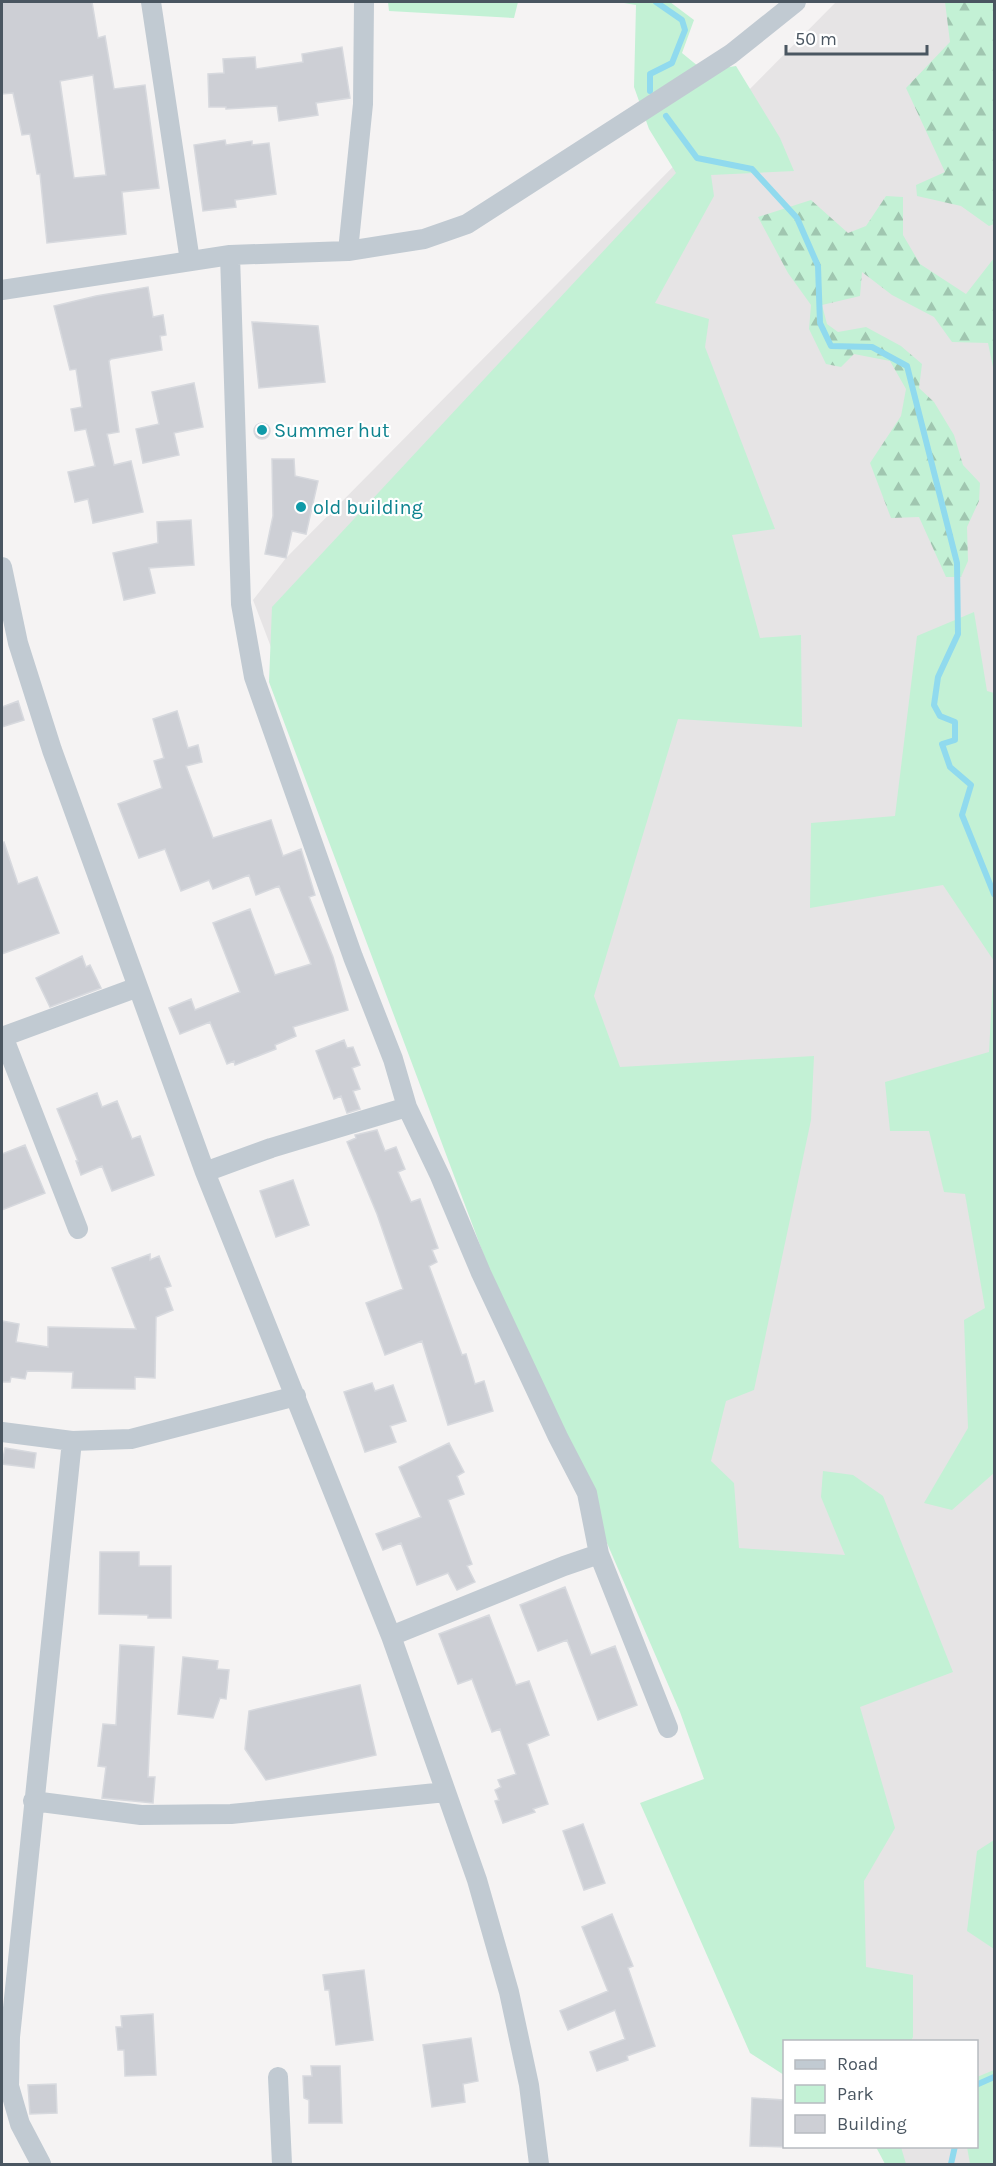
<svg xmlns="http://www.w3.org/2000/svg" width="996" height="2166" viewBox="0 0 996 2166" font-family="Karla,sans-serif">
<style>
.education{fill:#e6e4e5}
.green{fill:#c3f1d5}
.forest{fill:url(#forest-firs)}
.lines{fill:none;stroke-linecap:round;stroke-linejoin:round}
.stream{stroke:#90daee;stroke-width:6}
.building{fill:#cdcfd5;stroke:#d7d9de;stroke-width:1.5;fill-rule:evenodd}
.minor{stroke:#c1cad2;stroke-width:20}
.culture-dot{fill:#0f9aa8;stroke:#fff;stroke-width:2}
.labels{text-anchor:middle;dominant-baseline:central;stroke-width:4.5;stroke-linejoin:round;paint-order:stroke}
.culture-label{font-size:20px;fill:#0d838f;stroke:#fff;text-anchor:start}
</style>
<defs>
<pattern id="forest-firs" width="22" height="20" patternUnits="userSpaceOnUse" patternTransform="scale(1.5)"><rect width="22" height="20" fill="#c3f1d5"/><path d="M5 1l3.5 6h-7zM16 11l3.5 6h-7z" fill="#a0c6b0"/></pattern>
</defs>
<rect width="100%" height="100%" fill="#f5f3f3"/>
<path class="education" d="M836 2H994V2164H897L889 2147 976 2146V2042L842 2041 574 1442 253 600 286 558Z"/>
<path class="green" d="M388 2H518L514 18 389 11Z
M618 2H670L694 20 682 53 704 71 736 66 780 138 794 171 711 175 714 196 655 303 709 319 705 347 775 529 732 535 760 638 801 635 802 727 678 719 594 996 620 1067 814 1056 811 1120 754 1390 726 1401 711 1461 734 1483 739 1548 845 1555 821 1497 823 1471 853 1475 883 1496 953 1672 860 1707 895 1828 864 1881 866 1967 913 1975V2037L911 2041 784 2042V2075L750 2053 640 1803 704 1779 680 1712 492 1277 269 682 272 607 676 173 649 129 634 87 636 5Z
M974 612 987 691 994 693V1473L952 1510 924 1503 968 1428 964 1320 985 1308 965 1194 944 1192 929 1131H890L885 1082 989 1052 994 961 943 885 810 908 811 823 895 816 917 636Z
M994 1840V1949L967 1931 977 1851Z
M994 2070V2164H970L967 2147 976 2146 977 2077Z
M876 2147H901L906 2164H885Z"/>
<path class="forest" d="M945 2H994V224L989 226 961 206 917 196 916 185 945 172 906 88 950 42Z
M886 196 903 197V235L920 264 966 294 994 258V372L988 343 952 342 934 317 892 295 862 272 860 296 822 305 827 324 838 332 866 327 901 346 922 364 919 388 934 402 954 435 963 465 980 483 979 501 967 527 968 561 961 577H946L919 517 891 518 870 463 901 416 906 389 890 361 854 354 841 367 826 364 809 329 811 305 788 273 758 217 811 200 848 233 866 226Z"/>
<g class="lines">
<path class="stream" d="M650 91V74L672 63 685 30 682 20 656 2
M666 116 697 158 752 169 797 218 818 266 820 323 831 346 872 347 907 366 957 563 958 634 938 677 934 705 940 716 955 722V740L942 744 950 767 971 785 962 815 994 894
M976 2085 994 2077
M951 2164 955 2146"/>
</g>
<path class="building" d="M2 2H92L98 38 105 36 114 89 145 85 159 188 122 192 126 234 47 243 40 174H37L30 134 22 135 13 93 2 94ZM93 75 106 175 74 178 60 81Z
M342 47 350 98 316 103 318 115 279 121 277 106 226 109V107H209L208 74 224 73 223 59 255 57 256 69 303 62 302 54Z
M225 140 226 145 252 141V145L269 143 276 194 235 200 236 207 203 211 194 145Z
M148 287 153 317 163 315 166 335 160 336 162 350 111 359 109 361 119 432 107 434 114 465 131 461 143 512 93 523 88 499 75 502 68 472 95 466 86 429 75 431 71 409 82 407 76 369 70 370 54 306 96 296Z
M252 322 318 326 325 382 259 388Z
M194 383 203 427 174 433 179 455 143 463 136 429 159 424 152 392Z
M254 431a8 8 0 1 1 16 0a8 8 0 1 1-16 0Z
M272 459H294L295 476 318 481 306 534 292 531 286 558 265 554 273 516Z
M191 520 194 565 149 568 155 593 124 600 113 553 158 543 157 522Z
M18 701 24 720 2 727V707Z
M177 711 188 748 198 745 202 762 186 766 213 838 271 820 283 856 301 849 315 895 309 897 333 957 348 1010 293 1027 296 1036 275 1045 276 1049 235 1065 234 1061 227 1064 210 1022 180 1034 169 1008 191 999 195 1010 240 992 213 923 250 909 275 975 311 964 279 886 256 895 249 875 213 889 209 880 181 891 165 849 139 858 118 804 162 788 154 761 164 758 153 719Z
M4 842 18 884 37 877 59 933 2 954V843Z
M82 956 86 967 90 965 101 988 50 1007 36 978Z
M344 1040 347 1048 353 1047 360 1065 352 1068 360 1089 353 1091 360 1109 347 1113 341 1096 334 1099 316 1051Z
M97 1093 102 1107 117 1101 132 1139 140 1136 154 1175 112 1191 102 1166 81 1175 76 1161H78L57 1109Z
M377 1130 385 1151 396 1147 405 1169 398 1172 411 1202 420 1199 438 1248 432 1250 437 1262 429 1266 462 1355 466 1354 475 1384 484 1381 493 1411 448 1425 422 1341 385 1355 366 1303 403 1289 377 1214 347 1142 356 1138 355 1135Z
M25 1145 45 1193 2 1210V1154Z
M293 1180 309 1225 276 1237 260 1191Z
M150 1254V1260L159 1256 171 1286 165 1288 173 1310 156 1317 155 1378 135 1377V1389L72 1388 73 1372 27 1371 25 1379 11 1377 10 1382H2V1321L19 1324 16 1342 48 1347V1327L136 1329 112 1268Z
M372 1383 375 1391 393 1385 406 1421 390 1426 396 1442 365 1452 344 1392Z
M449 1443 464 1472 457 1476 464 1494 448 1500 472 1564 467 1566 475 1582 457 1590 448 1573 417 1585 401 1543 383 1550 376 1534 421 1517 399 1467Z
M5 1448 36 1453 34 1468 2 1464Z
M100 1552H139V1566H171V1618H148V1615L99 1614Z
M565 1587 591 1655 615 1646 637 1705 598 1720 567 1640 538 1651 520 1605Z
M489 1615 516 1685 529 1681 549 1735 527 1744 548 1804 533 1809 535 1812 503 1823 495 1801 499 1800 495 1790 501 1787 498 1780 516 1774 500 1729 492 1732 472 1679 458 1684 439 1634Z
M120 1645 154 1647 148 1777H155L153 1803 102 1798 106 1767 98 1766 103 1724 116 1725Z
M183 1657 218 1661 217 1669 229 1670 226 1699 220 1698 213 1718 178 1714Z
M360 1685 376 1755 266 1780 245 1749 249 1711Z
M583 1824 605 1883 584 1890 563 1831Z
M612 1914 633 1966 628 1968 655 2046 627 2056 628 2060 597 2071 590 2052 625 2039 615 2010 568 2030 560 2011 608 1991 582 1927Z
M364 1970 373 2040 336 2045 329 1990H325L323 1975Z
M153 2014 156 2075 125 2076 124 2050H118L116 2027H122L121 2016Z
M471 2038 478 2081 463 2084 465 2102 432 2107 423 2045Z
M311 2066H340L342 2123H309V2100L304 2098 303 2076H312Z
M56 2084 57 2113 30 2114 28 2085Z
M752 2098 784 2100V2147L750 2146Z"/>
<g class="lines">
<path class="minor" d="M151 2 190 261
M348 251 363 104 364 2
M230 255 241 604 254 677 353 957 393 1059 407 1107 440 1176 481 1273 558 1437 587 1493 599 1554 668 1728
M2 290 230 255 348 251 424 239 467 224 731 54 796 2
M2 567 18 643 52 750 138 987 205 1172 391 1636 477 1880 509 1992 529 2085 539 2164
M3 1036 78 1229
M2 1037 138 987
M205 1172 271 1148 407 1107
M2 1432 72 1441 131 1439 296 1396
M391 1636 564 1566 599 1554
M33 1801 141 1815 231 1814 446 1792
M278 2077 282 2164
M41 2164 20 2124 9 2086 10 2037 72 1441"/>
</g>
<g class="culture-dot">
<circle cx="262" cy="430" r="6"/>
<circle cx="301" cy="507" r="6"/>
</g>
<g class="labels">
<g class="culture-label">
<text x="274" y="430">Summer hut</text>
<text x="313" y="507">old building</text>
</g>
</g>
<rect width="996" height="2166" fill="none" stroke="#4a5661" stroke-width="6"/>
<rect x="783" y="2040" width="195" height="108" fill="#ffffff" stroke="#b7bbc0" stroke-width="1.5"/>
<rect x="795" y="2060" width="30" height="9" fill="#c1cad2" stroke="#b7bbc0" stroke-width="1.5"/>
<text x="837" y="2070" font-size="18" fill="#4a5661">Road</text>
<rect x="795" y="2085" width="30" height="18" fill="#c3f1d5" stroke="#b7bbc0" stroke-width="1.5"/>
<text x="837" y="2100" font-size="18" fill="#4a5661">Park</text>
<rect x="795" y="2115" width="30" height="18" fill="#cdcfd5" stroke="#b7bbc0" stroke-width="1.5"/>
<text x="837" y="2130" font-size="18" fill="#4a5661">Building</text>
<path d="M786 45v9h141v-9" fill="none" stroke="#4a5661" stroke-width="3"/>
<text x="795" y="45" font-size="18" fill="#4a5661" stroke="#ffffff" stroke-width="4.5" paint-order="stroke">50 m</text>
</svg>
